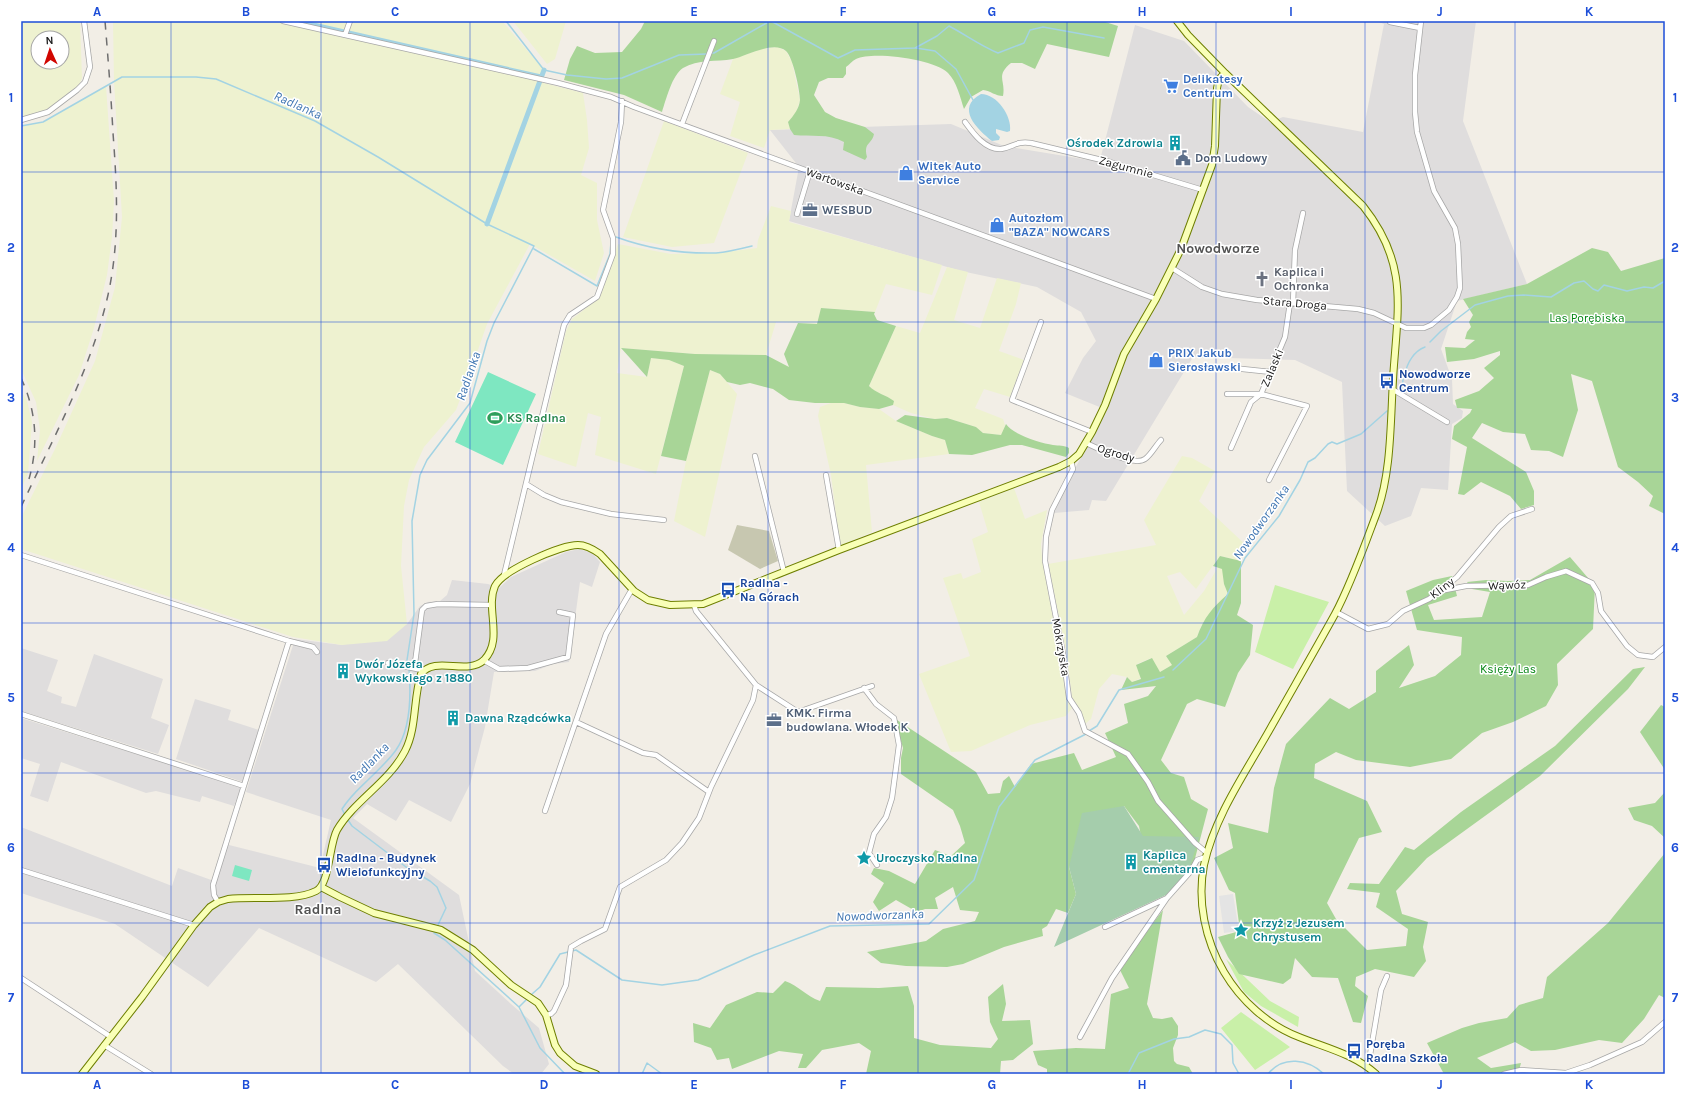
<svg xmlns="http://www.w3.org/2000/svg" width="1686" height="1095" viewBox="0 0 1686 1095" font-family="Karla,sans-serif">
<style>
.residential{fill:#dfdddd}
.construction{fill:#c7c7b0}
.farmland{fill:#eef2d0;fill-rule:evenodd}
.grass{fill:#c9f0a8}
.forest{fill:#a8d597}
.cemetery{fill:#a5cdac}
.pitch{fill:#7ee7c1}
.parking{fill:#e4e4e4}
.water{fill:#a3d3e3}
.lines{fill:none;stroke-linecap:round;stroke-linejoin:round}
.stream{stroke:#a3d3e3;stroke-width:1.5}
.canal{stroke:#a3d3e3;stroke-width:5}
.street-casing{stroke:#a7a7a7;stroke-width:6}
.secondary-casing{stroke:#6e7f00;stroke-width:8}
.street{stroke:#fff;stroke-width:4.5}
.secondary{stroke:#f9ffb7;stroke-width:6}
.rail{stroke:#6e6e6e;stroke-width:1.5;stroke-dasharray:8 8;stroke-linecap:butt}
.grid{fill:none;stroke:#1d4ed8;stroke-width:1;stroke-opacity:0.55}
.labels{text-anchor:middle;dominant-baseline:central;stroke-width:3;stroke-linejoin:round;paint-order:stroke}
.shop-label{font-size:12px;font-weight:bold;fill:#366cbe;stroke:#fff;text-anchor:start}
.culture-label{font-size:12px;font-weight:bold;fill:#0d838f;stroke:#fff;text-anchor:start}
.service-label{font-size:12px;font-weight:bold;fill:#4e5e75;stroke:#fff;text-anchor:start}
.street-label{font-size:12px;fill:#202020;stroke:#fff}
.worship-label{font-size:12px;font-weight:bold;fill:#5b616d;stroke:#fff;text-anchor:start}
.park-label{font-size:12px;fill:#028511;stroke:#fff}
.transit-label{font-size:12px;font-weight:bold;fill:#164399;stroke:#fff;text-anchor:start}
.leisure-label{font-size:12px;font-weight:bold;fill:#27864d;stroke:#fff;text-anchor:start}
.water-label{font-size:13px;font-style:italic;fill:#4076b2;stroke:#fff}
.quarter-label{font-size:14px;font-weight:bold;fill:#535353;stroke:#fff}
.neatline{fill:none;stroke:#1d4ed8;stroke-width:1.5}
.grid-label{font-size:13px;text-anchor:middle;font-weight:bold;fill:#1d4ed8}
</style>
<rect width="100%" height="100%" fill="#f2eee6"/>
<path class="residential" d="M1376 21H1476L1463 121 1527 284 1457 301 1441 349 1452 379 1453 404 1463 411 1462 418 1452 424 1448 490 1421 488 1411 516 1385 526 1347 491 1342 382 1295 360 1193 357 1106 501 1092 500 1089 510 1054 513 1072 474 1107 410 1065 393 1083 358 1096 341 1081 312 1037 287 961 271 789 221 799 167 770 130 951 124 1004 146 1095 161 1101 156 1135 25 1184 41 1248 107 1270 122 1283 117 1363 132 1384 24Z
M579 549 592 553 600 562 592 587 580 582 569 662 553 664 535 671 494 672 485 727 470 784 451 822 409 800 396 821 367 804 353 818 459 895 475 971 511 1004 539 1028 549 1064 541 1074H514L503 1066 398 964 376 982 259 928 208 987 115 924 21 893V827L172 886 178 868 214 881 225 844 320 868 331 820 246 792 295 639 342 645 407 624 420 606 428 602 440 601 447 595 452 580 488 584 499 588 511 577 566 552Z
M21 648 58 660 47 691 62 697 61 703 76 707 94 654 163 679 151 718 169 725 158 754 21 711Z
M195 699 231 710 228 720 259 730 243 782 176 759Z
M21 718 241 787 234 806 202 796 200 802 156 791 146 793 61 762 48 802 30 796 40 764 21 758Z"/>
<path class="construction" d="M737 525 769 531 778 561 760 569 728 550Z"/>
<path class="farmland" d="M21 21H80L82 78 79 85 55 105 41 112 21 117ZM38 38H62V62H38Z
M113 21H502L544 70 540 82 583 93 587 120 589 148 581 175 597 183V220L604 253 595 281 530 244 487 324 471 370 456 410 424 447 409 480 404 506 401 566 407 624 387 641 342 645 293 637 21 549V518L55 449 95 361 115 287 122 217 114 81Z
M513 21H566L555 59 547 64Z
M777 47 786 51 792 62 800 100 796 113 788 122 790 129 770 130 764 148 730 136 740 102 720 94 733 59 761 49Z
M106 86 114 201 112 237 107 275 94 328 79 375 37 461 40 430 36 402 21 369V131L24 126 44 122Z
M664 121 748 153 714 243 672 247 623 237Z
M771 206 791 211 789 222 942 265 932 295 886 284 875 312 821 308 817 324 776 322 766 355 695 354 621 348 617 373 647 377 651 358 669 360 684 366 656 474 595 455 601 417 588 413 576 467 538 454 566 331 572 319 599 298 618 244 671 254 717 253 757 248 758 240Z
M947 267 968 272 954 320 980 328 997 278 1021 283 1016 304 999 351 1024 360 1010 397 984 389 975 408 1003 419 1005 425 1003 432 1001 435 983 433 976 427 947 418 935 419 911 413 893 405V401L889 398 873 390 869 386 896 326 920 333Z
M710 370 720 374 737 394 705 537 674 521 686 461Z
M21 390 27 401 32 422 28 473 21 490Z
M831 403H844L860 407 879 409 896 421 932 436 945 440 949 454 866 465 872 532 840 546 831 475 818 416 820 407Z
M1182 456 1192 458 1215 471 1199 501 1249 548 1241 558V561L1220 556 1196 589 1180 572 1167 576 1184 615 1204 591 1218 567 1223 569 1224 584 1228 592 1226 597 1201 626 1197 637 1166 656 1172 665 1160 672 1151 658 1137 664 1141 678 1132 682 1127 677 1112 674 1099 689 1091 719 1085 724 1081 712 1072 697 1066 650 1048 564 1156 545 1144 520Z
M1014 488 1025 519 1047 510 1041 544 1042 558 1068 700 1072 708 1066 716 1030 725 971 751 951 752 919 674 970 656 943 578 961 573 963 579 981 572 972 539 988 532 979 502Z"/>
<path class="grass" d="M1275 585 1329 602 1293 669 1255 652Z
M1226 959 1270 1001 1299 1017 1298 1027 1261 1006 1244 992Z
M1241 1012 1290 1047 1255 1070 1221 1028Z"/>
<path class="forest" d="M645 21H1102L1118 26 1109 57 1047 44 1035 69 1022 63H1011C995 76 1006 80 1003 96 995 96 991 91 983 90L971 97 964 109C960 97 957 82 948 73 934 59 873 51 856 59 852 61 849 65 846 67V74L843 78H828L819 82 814 95 825 112 836 118 865 127 874 134C872 145 863 142 867 157L865 160 843 150 844 142C828 133 811 137 794 135L790 129 788 122C794 115 799 109 800 100 800 91 793 57 786 51 774 40 746 56 733 59 716 62 698 59 683 68 672 75 666 100 662 112L624 95 564 80 570 59 577 46 595 53 622 52 641 29Z
M1592 248 1608 252 1621 271 1665 258V514L1649 506 1653 496 1638 482 1618 467 1592 381 1571 374 1578 410 1563 457 1549 451 1531 450 1525 434 1503 432 1482 423 1472 438 1526 472 1534 491V505L1521 509 1510 496 1481 482 1464 495 1458 494 1467 447 1452 439 1454 426 1470 413 1472 409 1457 408 1455 400 1479 391 1494 378 1484 368 1500 355V351L1474 359 1447 362 1445 347 1465 348 1475 340 1465 339 1467 332 1471 327 1469 322 1473 315 1463 299 1527 284Z
M821 308 875 312 874 314 877 320 896 326 869 386C876 393 886 395 894 401L893 405 879 409 860 407 844 403H815L789 400 773 389 750 383 740 385 727 382 720 374 710 370 686 461 661 456 684 366 669 360 651 358 647 377 621 348 695 354 766 355 789 367 784 354 798 323 817 324Z
M905 415 935 419 947 418 976 427 983 433 1001 435 1006 424C1013 435 1041 443 1053 445 1059 446 1064 445 1069 448V453L1066 457 1022 445H1010L972 455 949 454 945 440 932 436 896 421Z
M1220 556 1241 561V603L1237 615 1253 625 1250 655 1238 673 1225 707 1197 699 1187 704 1161 760 1171 773 1184 777 1191 799 1208 809 1193 866 1185 867 1141 836 1139 826 1124 806 1069 867 1076 894 1068 913 1056 909 1047 926 1042 929 1043 936 1004 947 963 964 947 967 906 966 881 963 867 952 926 941 943 929 975 921 979 912 960 910 953 887 935 898 938 909H925L917 912 896 900 879 911 873 902 884 883 871 874 874 868 889 871 915 884 935 850 951 856 965 843 960 826 953 810 901 774V758L903 748 894 718 976 772 988 794 1000 793 1003 781 1009 776 1015 787 1031 764 1074 753 1082 770 1116 757 1105 733 1128 723 1124 704 1148 696 1156 686 1121 690 1127 677 1132 682 1141 679 1136 665 1152 658 1160 672 1172 665 1166 656 1197 637C1204 617 1213 607 1228 594L1224 584 1222 569 1213 566Z
M1570 557 1595 586 1593 629 1557 664 1558 685 1546 706 1513 722 1482 733 1451 759 1410 767 1356 760 1336 752 1315 764 1314 778 1367 801 1382 832 1359 838 1327 903 1336 919 1367 950 1406 946 1408 929 1376 907 1380 893 1347 889 1350 883 1379 884 1405 847 1414 850 1461 812 1555 746 1633 669 1645 667 1628 689 1540 776 1427 858 1396 891 1402 914 1428 922 1423 947 1426 961 1414 977 1375 969 1356 977 1355 986 1368 996 1361 1023 1353 1022 1338 978 1312 977 1295 958 1291 978 1283 984 1239 974 1228 957 1218 937 1240 931 1235 893 1229 890 1214 858 1233 848 1228 823 1268 833 1274 788 1286 744 1330 698 1349 709 1376 692V671L1409 645 1414 665 1399 688 1435 676 1461 655 1462 637 1417 630 1406 591 1433 580 1452 576 1457 596 1428 605 1434 620 1482 617 1490 592 1472 589 1467 582 1486 580 1508 581 1530 580Z
M1661 705 1665 707V770L1640 732Z
M1665 792V838L1652 826 1634 820 1628 808 1655 803Z
M1665 853V998L1659 995 1644 1019 1622 1043 1599 1040 1555 1050 1531 1051 1515 1042 1477 1058 1491 1068 1521 1063 1518 1074H1444L1427 1043 1462 1028 1479 1023 1507 1018 1519 1005 1543 998 1547 977 1608 923Z
M1163 910 1147 1004 1153 1018 1162 1019 1172 1017 1178 1026V1035L1173 1048 1174 1061 1177 1064 1189 1067 1193 1074H1047V1069L1038 1065 1033 1051 1076 1048 1105 1049 1111 994 1129 988 1119 968Z
M785 981C799 986 806 996 820 1001L826 987 879 988 908 986 914 1006V1038L940 1045 991 1048 998 1039 990 1022 988 997 1003 984 1006 1004 1002 1021 1030 1020 1033 1044 1013 1060 1001 1061 1000 1074H866L871 1051 859 1043 822 1050 806 1068H798L803 1054 779 1051 732 1069 729 1058 717 1060 711 1048 694 1042 693 1023 710 1028 726 1005 757 992 773 993Z"/>
<path class="cemetery" d="M1124 806 1143 836 1199 837 1188 873 1166 895 1054 947 1076 894 1069 867 1082 813Z"/>
<path class="pitch" d="M488 372 536 394 503 465 455 442Z
M235 865 252 870 249 881 232 876Z"/>
<path class="parking" d="M1233 894 1239 931 1224 933 1219 896Z"/>
<path class="water" d="M981 94C997 94 1012 116 1010 131L1007 132 996 129V133L1000 137 999 140 992 141C977 129 955 108 981 94Z"/>
<g class="lines">
<path class="stream" d="M506 21 544 70 567 75 606 79 622 78 679 55 707 54
M771 21 838 58 855 50 915 48 937 36 949 26C966 35 981 46 998 53L1024 43 1030 30 1043 27 1104 38
M916 48 935 51 956 69 973 100
M711 53H714L770 21
M21 126 43 122 122 77H196L216 79 315 121 378 157 487 224 534 246 494 323 487 341 470 403 427 460 420 475 412 521 414 614 407 660 408 665
M616 237C649 249 681 254 716 253 728 252 740 249 752 246
M534 249 597 286 610 254 611 242
M1430 342 1441 331 1475 305 1508 296 1524 295 1551 297 1574 283 1584 281 1593 289 1598 291 1604 285 1627 291 1644 287 1653 288 1665 281
M1405 374C1407 363 1414 351 1425 347
M1402 392 1403 379
M1173 670 1206 639 1245 558 1279 516 1300 480 1308 462 1315 458 1328 444 1332 442 1337 444 1361 434 1387 411
M1089 731 1097 726 1119 690 1164 677
M345 815 342 809C351 795 359 789 371 777 379 769 389 760 396 750 411 729 411 694 409 669
M348 820 352 826 406 867 430 881 437 887 446 908 437 927
M435 930 434 933 445 940 519 1007 540 1048 565 1074
M572 951 576 950 622 980 662 985 698 980 754 955 830 926 929 924 974 880 999 807 1035 760 1086 734
M532 994 540 987 560 954 568 952
M519 1007 526 1000
M642 1074 647 1063 662 1074
M1128 1074 1139 1053 1174 1039 1189 1037 1205 1030 1221 1034 1232 1045 1233 1063 1239 1074
M1268 1074C1283 1055 1308 1059 1324 1074"/>
<path class="canal" d="M296 21 541 77
M487 224 544 70"/>
<g class="street-casing">
<path id="street" d="M283 21 558 83 611 97 634 107 1156 299
M1390 22 1420 28
M345 35 350 21
M21 120 48 112 77 90 85 82 90 67 84 21
M965 122C973 133 985 150 1001 149 1014 147 1015 141 1031 143L1110 162 1203 190
M682 124 714 41
M797 214 810 171
M1172 268 1202 287 1222 294 1257 300 1358 309 1374 313 1406 328H1424L1431 325 1449 310 1457 297 1460 288 1458 244 1455 228 1434 191 1417 132 1415 112V75L1421 21
M1293 303 1295 250 1303 213
M1041 322 1012 400 1092 432
M1233 368 1271 372
M1392 389 1447 422
M1227 394H1261L1307 406 1269 480
M1086 443C1097 448 1134 467 1145 459 1151 455 1156 445 1161 440
M1231 448 1251 402 1261 394 1285 337 1290 303
M755 456 784 572
M1071 461 1073 469 1052 510 1046 537 1045 561 1063 654 1069 698 1079 713 1085 731 1128 754 1148 782 1158 801 1195 843 1207 853
M826 475 839 550
M526 484 544 495 561 502 611 514 664 520
M21 555 289 641 313 647 317 652
M504 575 564 325 570 315 597 297 613 254V238L603 210 621 122 622 101
M1440 591 1466 586 1528 585 1546 577 1566 571 1592 583 1598 593 1601 611 1627 646 1638 655 1653 657 1665 647
M694 605 696 611 756 685 798 712 872 686
M1336 612 1368 629 1388 624 1403 611 1429 599 1440 591 1457 577 1499 527 1511 516 1532 509
M483 660 499 669 528 668 568 657 573 615 559 612
M388 663 422 670
M424 671 415 663 422 610 426 606 438 604 492 605
M864 688 876 704 894 718 899 745 892 798 886 817 874 834 869 853 877 865
M21 714 244 786
M576 722 643 753 656 755 709 792
M545 811 606 634 632 589
M21 870 194 925
M218 902 214 895 213 885 289 641
M1105 927 1167 898 1191 871 1197 860 1206 857
M21 978 111 1037
M546 1015 551 1014 554 1011 566 985 571 947 581 941 605 929 620 887 666 860 682 843 699 818 711 787 753 700 756 685
M1080 1037 1112 978 1167 898
M104 1045 151 1074
M1366 1065 1370 1055 1381 990 1387 976
M1504 1074 1521 1070 1566 1073 1590 1065 1642 1042 1665 1022"/>
</g>
<g class="secondary-casing">
<path id="secondary" d="M1177 21 1188 35 1225 73 1363 206C1406 260 1399 301 1394 365 1390 413 1393 470 1376 515 1364 547 1351 584 1335 614 1314 652 1292 690 1270 729 1246 772 1215 815 1204 865 1197 901 1205 940 1224 972 1241 1001 1268 1025 1299 1037 1326 1048 1354 1054 1376 1074
M321 887 340 897 374 913 441 930 473 950 511 985 538 1003 546 1015 555 1045 560 1053 575 1066 596 1074
M82 1074 142 997 194 925 210 907 218 902 228 899C253 896 294 902 316 891 330 884 329 844 337 830 355 800 389 782 405 751 417 728 413 699 421 674 435 655 467 676 484 660 504 639 485 609 495 586 503 570 561 545 578 545 586 545 593 549 600 554L634 591 648 600 670 605 703 604 839 550 1059 467 1071 461 1079 454 1092 432 1105 405 1124 354 1156 299 1181 249 1212 165 1215 146 1217 88 1219 79 1225 73"/>
</g>
<use href="#street" class="street"/>
<use href="#secondary" class="secondary"/>
<path class="rail" d="M21 378C36 410 39 444 29 479
M21 507C53 438 91 370 108 295 120 241 117 187 113 133 111 95 108 58 105 21"/>
</g>
<path class="grid" d="M171 21V1074M321 21V1074M470 21V1074M619 21V1074M768 21V1074M918 21V1074M1067 21V1074M1216 21V1074M1365 21V1074M1515 21V1074M21 172H1665M21 322H1665M21 472H1665M21 623H1665M21 773H1665M21 923H1665"/>
<defs>
<g id="supermarket-bare" transform="scale(1.2)"><path d="M-6-5.5h2.5l.6 2H6L4.5 2H-2.5L-4.4-4H-6ZM-1.5 3.2a1.3 1.3 0 1 0 .1 0ZM3 3.2a1.3 1.3 0 1 0 .1 0Z" fill="#3f7fe0" stroke="#fff" stroke-width="2.5" paint-order="stroke"/></g>
<g id="building-bare" transform="scale(1.2)"><path d="M-4-6H4V6H1V3H-1V6H-4ZM-2.5-4.3h1.7v1.8h-1.7ZM.8-4.3h1.7v1.8H.8ZM-2.5-1h1.7V.8h-1.7ZM.8-1h1.7V.8H.8Z" fill="#0f9aa8" stroke="#fff" stroke-width="2.5" paint-order="stroke"/></g>
<g id="civic-bare" transform="scale(1.2)"><path d="M-.6-6.5H3V-4.5H.6V-3L4-1V1h2V6H-6V1h2V-1L-.6-3ZM-1.2 2.5V6h2.4V2.5Z" fill="#5c6f8a" stroke="#fff" stroke-width="2.5" paint-order="stroke"/></g>
<g id="shop-bare" transform="scale(1.2)"><path d="M-5-2.5h2.3a2.7 3.5 0 0 1 5.4 0H5L5.5 6h-11ZM-1.5-2.5h3a1.5 2.3 0 0 0-3 0Z" fill="#3f7fe0" stroke="#fff" stroke-width="2.5" paint-order="stroke"/></g>
<g id="office-bare" transform="scale(1.2)"><path d="M-6-3h4V-5.5h4V-3h4V5H-6ZM-1-4.5V-3h2v-1.5ZM-6 0V1H6V0Z" fill="#5c6f8a" stroke="#fff" stroke-width="2.5" paint-order="stroke"/></g>
<g id="church-bare" transform="scale(1.2)"><path d="M-1.2-6h2.4v3.5h3.3v2.4h-3.3V6h-2.4V-.1h-3.3v-2.4h3.3Z" fill="#6b7280" stroke="#fff" stroke-width="2.5" paint-order="stroke"/></g>
<g id="bus-bare" transform="scale(1.2)"><path d="M-5-6H5V4H4V6H2V4H-2V6H-4V4H-5ZM-3.5-4V0h7V-4ZM-3.5 1.2v1.5H-2V1.2ZM2 1.2v1.5H3.5V1.2Z" fill="#1a4fb4" stroke="#fff" stroke-width="2.5" paint-order="stroke"/></g>
<g id="stadium-bare" transform="scale(1.2)"><path d="M0-5a6.5 5 0 1 0 0 10a6.5 5 0 1 0 0-10ZM-3.5-1.8h7v3.6h-7Z" fill="#2e9e5b" stroke="#fff" stroke-width="2.5" paint-order="stroke"/></g>
<g id="sight-bare" transform="scale(1.2)"><path d="M0-6L1.8-2.2L6-1.7L2.9 1.2L3.7 5.4L0 3.3L-3.7 5.4L-2.9 1.2L-6-1.7L-1.8-2.2Z" fill="#0f9aa8" stroke="#fff" stroke-width="2.5" paint-order="stroke"/></g>
</defs>
<g fill-rule="evenodd">
<use href="#supermarket-bare" x="1171" y="86"/>
<use href="#building-bare" x="1175" y="143"/>
<use href="#civic-bare" x="1183" y="158"/>
<use href="#shop-bare" x="906" y="173"/>
<use href="#office-bare" x="810" y="210"/>
<use href="#shop-bare" x="997" y="225"/>
<use href="#church-bare" x="1262" y="279"/>
<use href="#shop-bare" x="1156" y="360"/>
<use href="#bus-bare" x="1387" y="381"/>
<use href="#stadium-bare" x="495" y="418"/>
<use href="#bus-bare" x="728" y="590"/>
<use href="#building-bare" x="343" y="671"/>
<use href="#building-bare" x="453" y="718"/>
<use href="#office-bare" x="774" y="720"/>
<use href="#sight-bare" x="864" y="858"/>
<use href="#building-bare" x="1131" y="862"/>
<use href="#bus-bare" x="324" y="865"/>
<use href="#sight-bare" x="1241" y="930"/>
<use href="#bus-bare" x="1354" y="1051"/>
</g>
<g class="labels">
<g class="shop-label">
<text x="1183" y="79">Delikatesy<tspan x="1183" dy="14">Centrum</tspan></text>
<text x="918" y="166">Witek Auto<tspan x="918" dy="14">Service</tspan></text>
<text x="1009" y="218">Autozłom<tspan x="1009" dy="14">"BAZA" NOWCARS</tspan></text>
<text x="1168" y="353">PRIX Jakub<tspan x="1168" dy="14">Sierosławski</tspan></text>
</g>
<g class="culture-label">
<text x="1163" y="143" text-anchor="end">Ośrodek Zdrowia</text>
<text x="355" y="664">Dwór Józefa<tspan x="355" dy="14">Wykowskiego z 1880</tspan></text>
<text x="465" y="718">Dawna Rządcówka</text>
<text x="1143" y="855">Kaplica<tspan x="1143" dy="14">cmentarna</tspan></text>
<text x="876" y="858">Uroczysko Radlna</text>
<text x="1253" y="923">Krzyż z Jezusem<tspan x="1253" dy="14">Chrystusem</tspan></text>
</g>
<g class="service-label">
<text x="1195" y="158">Dom Ludowy</text>
<text x="822" y="210">WESBUD</text>
<text x="786" y="713">KMK. Firma<tspan x="786" dy="14">budowlana. Włodek K</tspan></text>
</g>
<g class="street-label">
<text transform="translate(1126 167) rotate(15)">Zagumnie</text>
<text transform="translate(835 181) rotate(20)">Wartowska</text>
<text transform="translate(1295 303) rotate(5)">Stara Droga</text>
<text transform="translate(1272 368) rotate(-67)">Zalaski</text>
<text transform="translate(1116 453) rotate(17)">Ogrody</text>
<text transform="translate(1507 585) rotate(-2)">Wąwóz</text>
<text transform="translate(1442 588) rotate(-37)">Kliny</text>
<text transform="translate(1061 647) rotate(80)">Mokrzyska</text>
</g>
<g class="worship-label">
<text x="1274" y="272">Kaplica i<tspan x="1274" dy="14">Ochronka</tspan></text>
</g>
<g class="park-label">
<text x="1587" y="318">Las Porębiska</text>
<text x="1508" y="669">Księży Las</text>
</g>
<g class="transit-label">
<text x="1399" y="374">Nowodworze<tspan x="1399" dy="14">Centrum</tspan></text>
<text x="740" y="583">Radlna -<tspan x="740" dy="14">Na Górach</tspan></text>
<text x="336" y="858">Radlna - Budynek<tspan x="336" dy="14">Wielofunkcyjny</tspan></text>
<text x="1366" y="1044">Poręba<tspan x="1366" dy="14">Radlna Szkoła</tspan></text>
</g>
<g class="leisure-label">
<text x="507" y="418">KS Radlna</text>
</g>
<g class="water-label">
<text transform="translate(298 105) rotate(24)">Radlanka</text>
<text transform="translate(468 376) rotate(-71)">Radlanka</text>
<text transform="translate(1261 522) rotate(-55)">Nowodworzanka</text>
<text transform="translate(369 763) rotate(-46)">Radlanka</text>
<text transform="translate(880 915) rotate(-2)">Nowodworzanka</text>
</g>
<g class="quarter-label">
<text x="1218" y="248">Nowodworze</text>
<text x="318" y="909">Radlna</text>
</g>
</g>
<rect width="1686" height="1095" fill="none" stroke="#ffffff" stroke-width="44"/>
<g transform="translate(50 50) rotate(357)"><circle r="19" fill="#ffffff" stroke="#a6a6a6"/>
<path d="M0-3L7 15L0 10L-7 15Z" fill="#d10600"/>
<text y="-6" font-size="11" font-weight="bold" text-anchor="middle" fill="#202020">N</text>
</g>
<rect x="22" y="22" width="1642" height="1051" class="neatline"/>
<g class="grid-label">
<text x="97" y="16">A</text>
<text x="246" y="16">B</text>
<text x="395" y="16">C</text>
<text x="544" y="16">D</text>
<text x="694" y="16">E</text>
<text x="843" y="16">F</text>
<text x="992" y="16">G</text>
<text x="1142" y="16">H</text>
<text x="1291" y="16">I</text>
<text x="1440" y="16">J</text>
<text x="1589" y="16">K</text>
<text x="11" y="102">1</text>
<text x="1675" y="102">1</text>
<text x="11" y="252">2</text>
<text x="1675" y="252">2</text>
<text x="11" y="402">3</text>
<text x="1675" y="402">3</text>
<text x="11" y="552">4</text>
<text x="1675" y="552">4</text>
<text x="11" y="702">5</text>
<text x="1675" y="702">5</text>
<text x="11" y="852">6</text>
<text x="1675" y="852">6</text>
<text x="11" y="1002">7</text>
<text x="1675" y="1002">7</text>
<text x="97" y="1089">A</text>
<text x="246" y="1089">B</text>
<text x="395" y="1089">C</text>
<text x="544" y="1089">D</text>
<text x="694" y="1089">E</text>
<text x="843" y="1089">F</text>
<text x="992" y="1089">G</text>
<text x="1142" y="1089">H</text>
<text x="1291" y="1089">I</text>
<text x="1440" y="1089">J</text>
<text x="1589" y="1089">K</text>
</g>
</svg>
